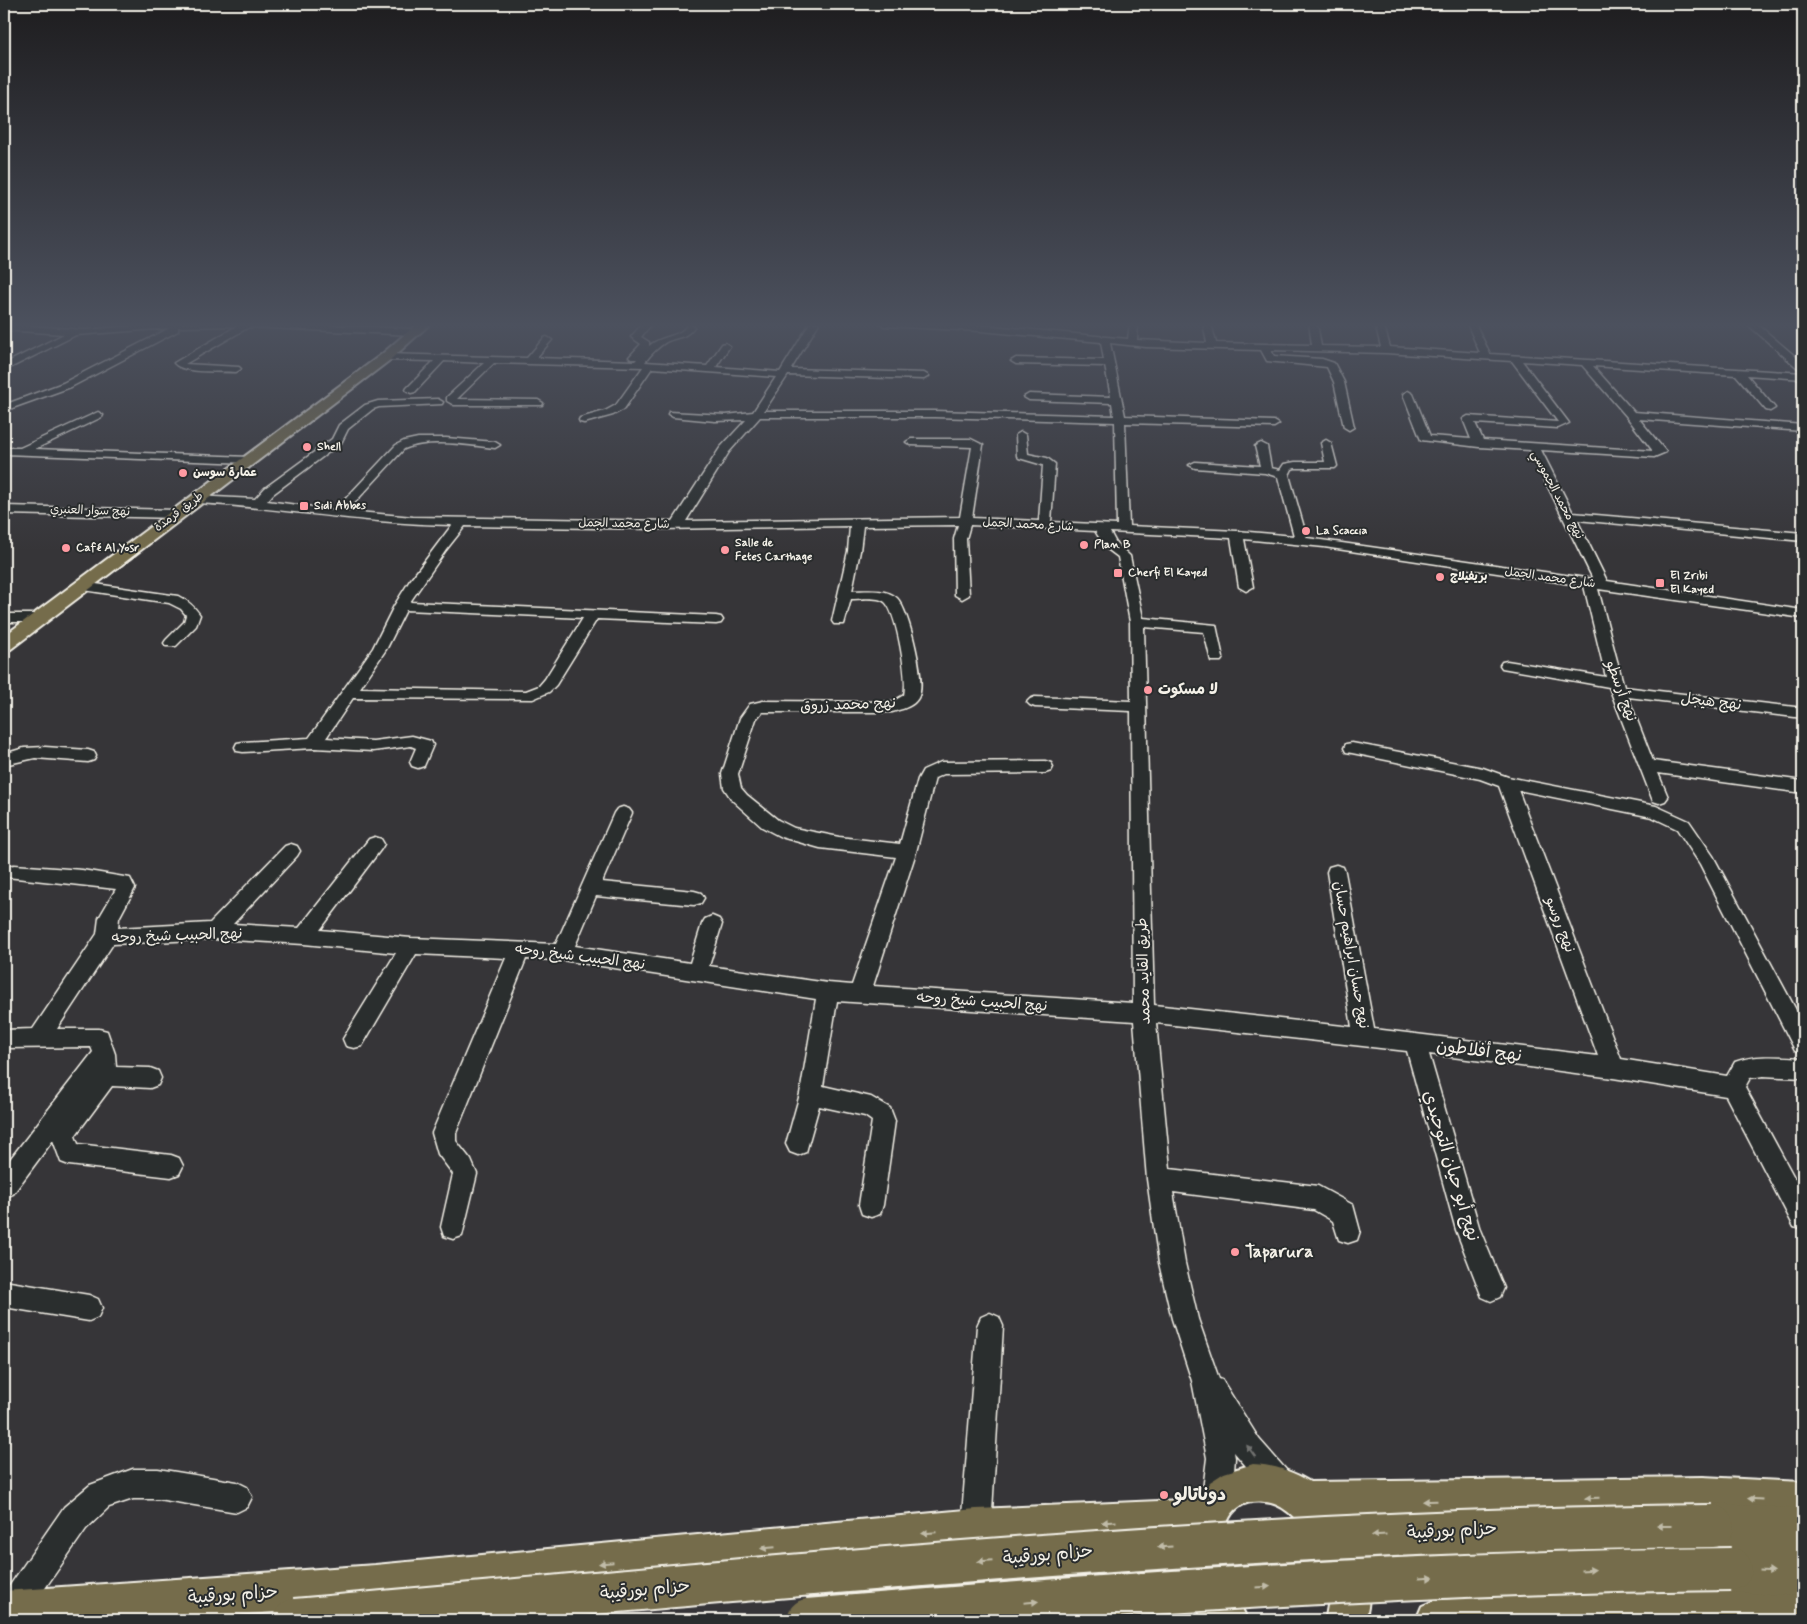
<svg xmlns="http://www.w3.org/2000/svg" width="1807" height="1624" viewBox="0 0 1807 1624" font-family="Mynerve,'Playpen Sans Arabic',sans-serif">
<style>
.lines{fill:none;stroke-linecap:round;stroke-linejoin:round}
.minor-casing{stroke:#f4f1e8;stroke-width:3}
.major-casing{stroke:#f4f1e8;stroke-width:4}
.highway-casing{stroke:#f4f1e8;stroke-width:4}
.minor{fill:#2a2d2e;fill-rule:evenodd}
.major{fill:#746c4b;fill-rule:evenodd}
.highway{fill:#746c4b;fill-rule:evenodd}
.highway-bridge-casing{stroke:#f4f1e8;stroke-width:46;stroke-linecap:butt}
.highway-bridge{stroke:#746c4b;stroke-width:42}
.oneway{fill:#71726f}
.oneway2{fill:#c1bca9}
.poi-dot{fill:#ff9aa2;stroke:#2a2d2e;stroke-width:2}
.labels{text-anchor:middle;dominant-baseline:central;stroke-width:4;stroke-linejoin:round;paint-order:stroke}
.far-poi-label{font-size:12px;font-weight:bold;fill:#f4f1e8;stroke:#2a2d2e;text-anchor:start}
.far-street-label{font-size:12px;fill:#f4f1e8;stroke:#2a2d2e}
.poi-label{font-size:15px;font-weight:bold;fill:#f4f1e8;stroke:#2a2d2e;text-anchor:start}
.street-label{font-size:15px;fill:#f4f1e8;stroke:#2a2d2e}
.near-street-label{font-size:18px;fill:#f4f1e8;stroke:#2a2d2e}
.near-poi-label{font-size:18px;font-weight:bold;fill:#f4f1e8;stroke:#2a2d2e;text-anchor:start}
</style>
<rect width="100%" height="100%" fill="#363538"/>
<filter id="ink" filterUnits="userSpaceOnUse"><feTurbulence type="fractalNoise" baseFrequency=".02" numOctaves="2"/><feDisplacementMap in="SourceGraphic" scale="10" xChannelSelector="R" yChannelSelector="G"/><feConvolveMatrix kernelMatrix="1 2 1 2 8 2 1 2 1" color-interpolation-filters="sRGB"/></filter>
<g filter="url(#ink)">
<g class="lines">
<g class="minor-casing">
<path id="minor" d="M165 323H285L414 329 418 332 414 335 249 327 185 364 239 367 241 369 236 372C221 371 183 374 174 363L237 326 178 327V331L71 387 4 411V405L63 383 170 328 76 335 4 371V364L64 334 4 330V324L85 330Z
M643 323H652L641 337 649 342V346C660 337 669 338 680 332 684 330 686 326 690 324L694 327C685 339 679 336 666 342 658 347 651 354 645 362L707 366 722 344 725 343 730 346 716 367 780 372 810 323H819L791 369 924 373 929 376 924 379 788 375 764 411H934L1114 416 1112 403 1029 400 1024 397 1029 394 1111 397 1105 366 1016 364 1011 361 1016 358 1104 360 1101 342 981 331 884 326 880 323 981 325 1128 339 1130 323H1138L1137 340 1207 343 1203 323H1211L1216 343 1312 345 1309 323H1317L1321 346 1381 347 1375 323H1383L1390 347 1480 353 1467 323H1475L1490 354 1803 373V379L1747 375 1775 408 1770 411 1766 410 1736 375 1593 366 1634 412 1803 425V431L1639 419 1666 452 1654 457 1541 450 1573 513 1803 533V541L1577 520 1607 581 1803 610V618L1598 589 1624 687 1803 708V718L1628 697 1653 761 1803 781V793L1658 773 1668 797 1665 801 1659 803 1653 801 1609 687 1502 668 1500 665 1502 662 1507 661 1606 677 1584 586 1324 547 1244 539 1253 587 1246 591 1239 587 1231 538 1110 532 1116 543 1130 556 1143 618 1216 625 1223 658 1221 661H1211L1204 632 1144 627 1154 1005 1352 1027 1327 872 1329 867 1336 865 1343 867 1345 872 1374 1029 1598 1056 1499 786 1480 779 1352 753 1346 752 1344 748 1346 744 1352 743 1483 768 1508 777 1656 806 1689 821 1713 856 1803 1023V1052L1795 1050 1700 864 1677 829 1652 817 1518 790 1621 1059 1727 1076 1735 1062C1757 1054 1781 1057 1803 1058V1078L1763 1076 1750 1078 1745 1087 1803 1194V1230L1794 1227 1726 1096 1613 1078 1429 1054 1480 1230 1504 1288 1500 1297 1491 1301 1482 1297 1456 1230 1407 1051 1156 1023 1170 1169 1318 1186 1353 1205 1360 1231 1357 1240 1348 1243 1339 1240 1333 1221 1314 1210 1173 1192 1185 1263 1198 1319 1219 1379 1222 1380 1259 1439 1288 1472 1293 1482 1288 1492 1278 1497 1268 1492 1234 1452 1235 1458 1232 1498 1227 1508 1217 1513 1207 1508 1202 1498 1207 1458 1192 1381 1172 1319 1159 1263 1147 1179 1134 1021 837 1001 823 1086 871 1097 890 1108 895 1121 883 1205 880 1214 871 1217 862 1214 859 1205 872 1121 865 1116 819 1106 806 1152 798 1155 790 1152 786 1144 800 1094 816 999 562 960 526 959 456 1133V1141L471 1160 477 1174 462 1236 453 1239 444 1236 441 1227 453 1174 438 1154 432 1133 506 958 416 954 362 1046 354 1048 346 1046 343 1039 396 953 304 944 215 939 113 944 57 1029H99L107 1031 115 1054 116 1067 150 1068 158 1071 161 1078 158 1085 150 1088 112 1086 75 1136 78 1144 171 1155 179 1158 183 1166 179 1174 171 1177 69 1165 61 1162 53 1140 13 1194 4 1198V1167L93 1052 91 1047 4 1048V1030L33 1029 97 934 99 918 116 889 7 877 5 872 7 867 14 865 82 870 130 878 135 888 119 918 118 928 210 923 285 846 291 844 297 846 300 851 297 856 233 924 299 928 369 839 375 837 381 839 384 844 381 849 320 930 411 938 556 944 614 813 617 809 623 807 629 809 632 813 602 882 694 891 701 893 704 898 701 903 694 905 596 896 575 946 690 963 702 924 705 919 712 916 719 919 722 924 709 966 828 983 852 985 896 857 820 848 781 837 762 827 732 800 724 788 722 774 740 718 750 704 763 701 892 702 904 695C908 679 897 613 885 602 878 596 859 599 851 599L844 624H834L832 621 848 551 850 526 659 529 465 526 446 550 410 602 716 616 721 617 723 620 721 623 716 624 597 619 556 685 549 692 533 699 353 698 326 738 373 741 412 736 431 741 433 745 424 766 418 768 412 766 410 762 416 748 411 746 373 751 314 748 243 752 237 751 235 747 237 743 243 742 309 738 373 648 394 606 409 582 452 525C366 524 284 508 198 503L194 502 192 499 194 496 255 499 265 488 332 439 339 425 365 405 378 401 438 399 443 402 442 404 379 407 373 409 348 429 341 443 273 494 267 501 335 510 396 445 404 441 418 438H446L495 442 500 445 495 448C467 445 430 438 404 449L347 511 413 517 673 521 720 448 746 420 715 421 673 417 668 414 669 412 726 415 753 412 776 377 652 368 624 409 613 415 584 423 580 422 579 420 580 418 605 411 616 405 643 367 494 363 457 399 538 400 543 403 542 405H454L447 401V397L484 363 444 361 415 392 411 393 406 390 407 388 434 361 386 360 381 357 386 354 527 358 544 338 547 337 552 340 536 358 635 361 637 359H631L629 357 641 344 631 337ZM1110 343 1146 347 1261 350 1267 361 1327 367 1334 382 1344 427 1349 430 1354 427 1344 382 1334 363 1322 359 1274 356 1271 350 1386 353 1512 361 1558 422 1468 416 1463 419 1471 439 1430 436 1413 394 1408 391 1403 394 1421 440 1479 447 1530 450 1593 579 1307 538 1289 475 1292 469 1295 468H1335L1337 466 1331 443 1326 440 1321 443 1325 462H1295L1284 464 1280 470 1271 468 1267 446 1261 443 1255 446 1260 466 1195 462 1189 465 1195 468 1265 473 1278 477 1294 536 1237 531 1129 526 1125 423 1274 427 1279 424 1274 421 1125 416ZM1522 361 1582 365 1627 417 1653 451 1483 440 1475 423 1558 428 1569 423ZM760 417H934L1115 422 1117 525 1051 522 1055 464 1047 458 1028 454 1026 435 1021 432 1016 435 1017 456 1019 458 1043 465 1039 521 972 518 983 445 971 439H911L906 442 911 445 972 447 960 517 686 521 729 452ZM958 525 954 539 955 595 962 599 969 595 966 539 970 525 1095 531 1106 548 1118 557 1130 622 1131 701 1035 697 1030 699 1027 702 1030 705 1035 707 1131 711 1133 1003 873 986 916 852 935 778 944 774 1045 773 1051 771 1053 767 1051 763 1045 761 941 762 923 770 918 779 900 844 839 837 794 828 778 820 747 795 741 788 738 774 756 719 762 712H892C902 709 913 707 918 698 927 684 909 610 897 598 886 588 866 591 852 591L860 551 863 526ZM406 610 583 618 545 679 539 686 526 691 360 688 387 648Z
M1746 323H1756L1803 363V371L1800 370Z
M98 412 103 415 102 417 35 449 249 457 255 460 249 463 4 454V448H20Z
M4 506 177 510 183 514 177 518 4 514Z
M82 582 178 596C188 601 194 606 200 615L196 626 176 646H166L164 643 166 640 184 622 186 615 181 609 169 603 77 589 75 586 77 583Z
M4 614H40L47 618 40 622H4Z
M45 747 88 750 94 752 96 756 94 760 88 762 35 758 4 765V754L24 748Z
M4 1281 89 1295 98 1299 102 1308 98 1317 89 1321 4 1307Z
M990 1313 999 1317 1003 1326 991 1528 987 1539 976 1543 965 1539 961 1528 977 1326 981 1317Z
M133 1469H158L237 1482 247 1487 252 1497 247 1507 237 1512 158 1499H133L109 1507 86 1529 23 1620H4V1594L64 1507 90 1485Z"/>
</g>
<g class="major-casing">
<path id="major" d="M418 323H431L390 360 11 649 4 651V636L382 354Z
M1253 1464C1274 1465 1292 1471 1310 1482L1703 1477 1803 1482V1520L1703 1515 1346 1520C1362 1550 1376 1586 1365 1620H1325C1335 1584 1325 1545 1296 1519 1290 1513 1280 1505 1271 1503 1222 1492 1218 1542 1226 1576 1230 1593 1242 1604 1247 1620H1203C1190 1595 1181 1566 1184 1538L976 1547 375 1605 161 1620H4V1591L375 1565 976 1509 1182 1500 1199 1495 1210 1482 1224 1473Z
M1625 1588 1803 1592V1620H1416L1422 1606 1436 1600Z"/>
</g>
<g class="highway-casing">
<path id="highway" d="M1713 1503 1803 1509V1596L1731 1592 1715 1585 1708 1569 1715 1553 1723 1549H1713L1697 1542 1690 1526 1697 1510Z"/>
</g>
<use href="#minor" class="minor"/>
<use href="#major" class="major"/>
<use href="#highway" class="highway"/>
<g class="highway-bridge-casing">
<path id="highway-bridge" d="M295 1620C767 1578 1239 1530 1713 1526
M808 1620C1115 1594 1422 1572 1731 1569"/>
</g>
<use href="#highway-bridge" class="highway-bridge"/>
</g>
<defs><path id="oneway-solid" d="M-6-.8H1V-3.2L6.5 0L1 3.2V.8H-6Z" transform="scale(1.25)"/></defs>
<use class="oneway" href="#oneway-solid" transform="translate(1251 1451) rotate(-126)"/>
<g class="oneway2">
<use href="#oneway-solid" transform="translate(1592 1498) rotate(179)"/>
<use href="#oneway-solid" transform="translate(1755 1499) rotate(-177)"/>
<use href="#oneway-solid" transform="translate(1430 1501) rotate(179)"/>
<use href="#oneway-solid" transform="translate(1109 1522) rotate(177)"/>
<use href="#oneway-solid" transform="translate(1664 1526) rotate(180)"/>
<use href="#oneway-solid" transform="translate(929 1533) rotate(175)"/>
<use href="#oneway-solid" transform="translate(1379 1535) rotate(177)"/>
<use href="#oneway-solid" transform="translate(1165 1547) rotate(177)"/>
<use href="#oneway-solid" transform="translate(768 1548) rotate(175)"/>
<use href="#oneway-solid" transform="translate(985 1561) rotate(175)"/>
<use href="#oneway-solid" transform="translate(606 1563) rotate(175)"/>
<use href="#oneway-solid" transform="translate(1588 1570) rotate(-3)"/>
<use href="#oneway-solid" transform="translate(1767 1571) rotate(3)"/>
<use href="#oneway-solid" transform="translate(1426 1578) rotate(-3)"/>
<use href="#oneway-solid" transform="translate(1263 1587) rotate(-3)"/>
<use href="#oneway-solid" transform="translate(1031 1602) rotate(-5)"/>
</g>
</g>
<linearGradient id="sky" x2="0" y2="1"><stop stop-color="#1e1d1f"/><stop offset="0.59" stop-color="#4c515e"/><stop offset="1" stop-color="#4c515e" stop-opacity="0"/></linearGradient>
<rect width="1807" height="551" fill="url(#sky)"/>
<g class="poi-dot">
<circle cx="307" cy="447" r="5"/>
<circle cx="183" cy="473" r="5"/>
<rect x="299" y="501" width="10" height="10" rx="2.5"/>
<circle cx="1306" cy="531" r="5"/>
<circle cx="1084" cy="545" r="5"/>
<circle cx="66" cy="548" r="5"/>
<circle cx="725" cy="550" r="5"/>
<rect x="1113" y="568" width="10" height="10" rx="2.5"/>
<circle cx="1440" cy="577" r="5"/>
<rect x="1655" y="578" width="10" height="10" rx="2.5"/>
<circle cx="1148" cy="690" r="5"/>
<circle cx="1235" cy="1252" r="5"/>
<circle cx="1164" cy="1495" r="5"/>
</g>
<g class="labels">
<g class="far-poi-label">
<text x="317" y="447">Shell</text>
<text x="193" y="473">عمارة سوسن</text>
<text x="314" y="506">Sidi Abbes</text>
<text x="1316" y="531">La Scaccia</text>
<text x="735" y="543">Salle de<tspan x="735" dy="14">Fetes Carthage</tspan></text>
<text x="1094" y="545">Plan B</text>
<text x="76" y="548">Café Al Yosr</text>
<text x="1128" y="573">Cherfi El Kayed</text>
<text x="1670" y="576">El Zribi<tspan x="1670" dy="14">El Kayed</tspan></text>
<text x="1450" y="577">بريفيلاج</text>
</g>
<g class="far-street-label">
<text transform="translate(1557 495) rotate(62)">نهج محمد الجموسي</text>
<text transform="translate(90 511) rotate(2)">نهج سوار العنبري</text>
<text transform="translate(179 512) rotate(-37)">طريق قرمدة</text>
<text transform="translate(624 524) rotate(1)">شارع محمد الجمل</text>
<text transform="translate(1028 525) rotate(3)">شارع محمد الجمل</text>
<text transform="translate(1550 578) rotate(8)">شارع محمد الجمل</text>
</g>
<g class="poi-label">
<text x="1158" y="690">لا مسكوت</text>
</g>
<g class="street-label">
<text transform="translate(1621 691) rotate(70)">نهج أرسطو</text>
<text transform="translate(1711 702) rotate(7)">نهج هيجل</text>
<text transform="translate(848 705) rotate(-2)">نهج محمد زروق</text>
<text transform="translate(1560 925) rotate(69)">نهج روسو</text>
<text transform="translate(177 936) rotate(-2)">نهج الحبيب شيخ روحه</text>
<text transform="translate(1351 955) rotate(80)">نهج حسان ابراهيم حسان</text>
<text transform="translate(580 957) rotate(7)">نهج الحبيب شيخ روحه</text>
<text transform="translate(1144 971) rotate(-92)">طريق القايد محمد</text>
<text transform="translate(982 1002) rotate(4)">نهج الحبيب شيخ روحه</text>
</g>
<g class="near-street-label">
<text transform="translate(1479 1051) rotate(7)">نهج أفلاطون</text>
<text transform="translate(1451 1166) rotate(73)">نهج أبو حيان التوحيدي</text>
<text transform="translate(1452 1531) rotate(-3)">حزام بورقيبة</text>
<text transform="translate(1048 1555) rotate(-5)">حزام بورقيبة</text>
<text transform="translate(645 1590) rotate(-5)">حزام بورقيبة</text>
<text transform="translate(233 1595) rotate(-4)">حزام بورقيبة</text>
</g>
<g class="near-poi-label">
<text x="1245" y="1252">Taparura</text>
<text x="1174" y="1495">دوناتالو</text>
</g>
</g>
<rect width="1807" height="1624" fill="none" stroke="#2a2d2e" stroke-width="20"/>
<rect x="10" y="10" width="1787" height="1604" fill="none" stroke="#f4f1e8" stroke-width="2" filter="url(#ink)"/>
</svg>
